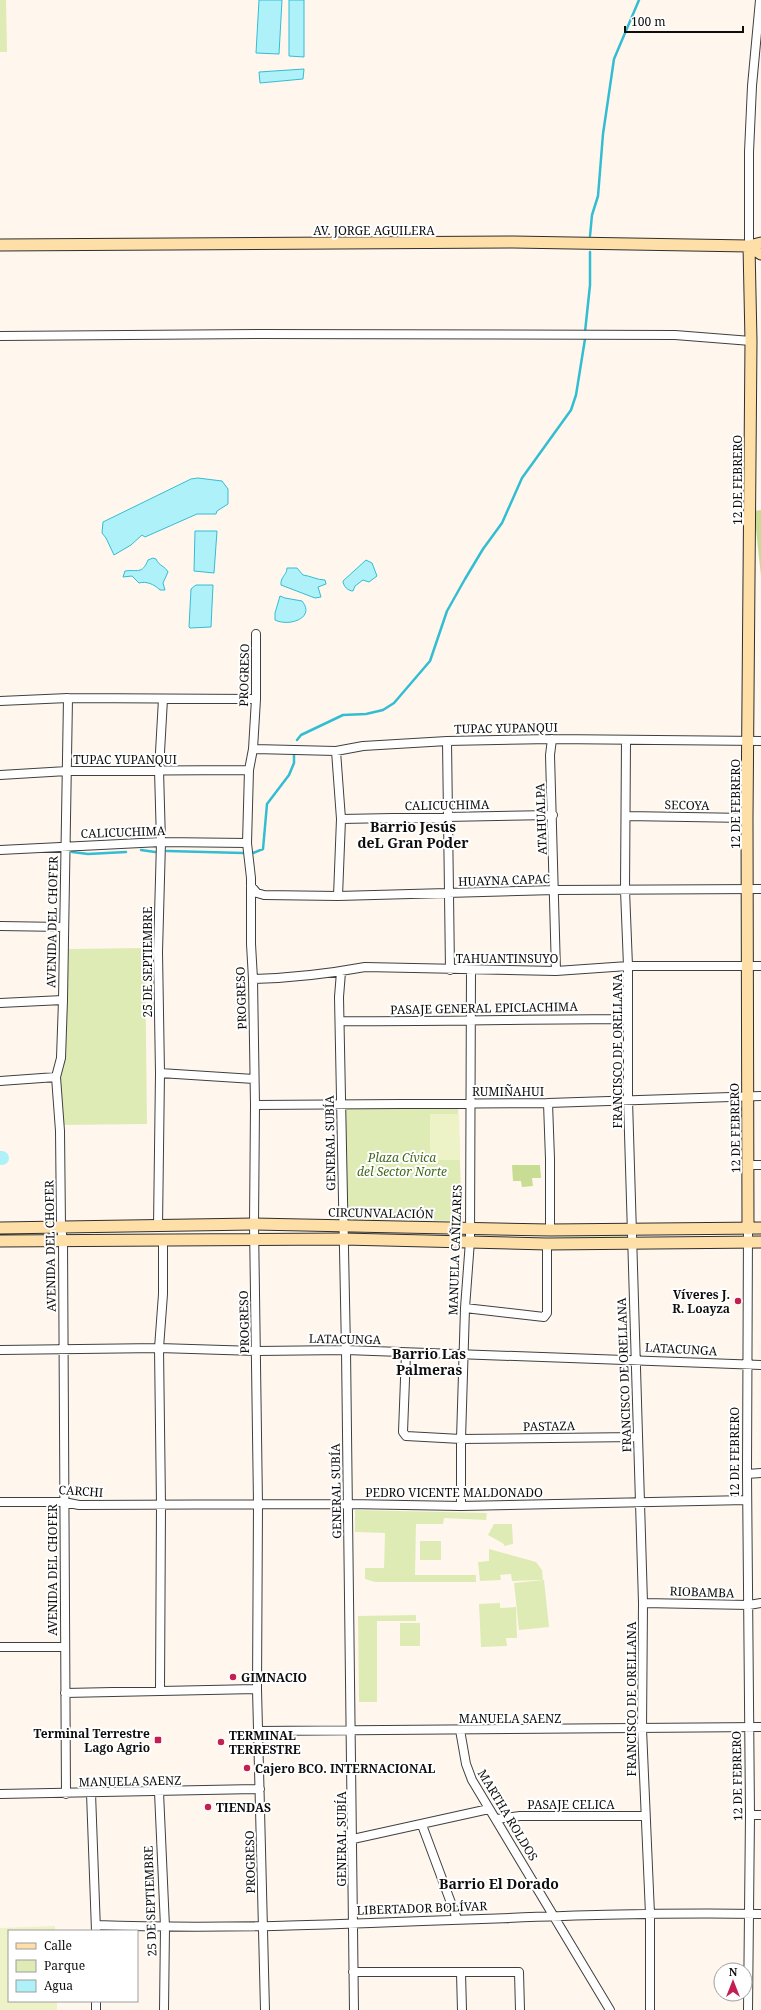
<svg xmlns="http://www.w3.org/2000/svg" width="761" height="2010" viewBox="0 0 761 2010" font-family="'Noto Serif',serif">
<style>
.green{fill:#dfebb5}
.forest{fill:#c8dc94}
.pitch{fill:#eef2c7}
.water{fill:#aff1f9;stroke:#33bdd3}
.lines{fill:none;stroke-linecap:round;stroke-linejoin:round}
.stream{stroke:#33bdd3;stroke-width:2.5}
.river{stroke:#aff1f9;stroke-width:14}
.street-casing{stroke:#404040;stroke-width:10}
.secondary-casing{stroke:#2f2f2f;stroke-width:13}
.street{stroke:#fff;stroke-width:8}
.secondary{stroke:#ffdfa8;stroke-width:11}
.poi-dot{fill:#c31f52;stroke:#fff;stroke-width:1.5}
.labels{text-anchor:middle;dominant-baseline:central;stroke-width:4;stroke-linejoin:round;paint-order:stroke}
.street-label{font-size:12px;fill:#0d0d0d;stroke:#fff}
.park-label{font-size:12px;font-style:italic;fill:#3f681b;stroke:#fff}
.poi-label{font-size:12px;font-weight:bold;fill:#0d0d0d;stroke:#fff;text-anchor:start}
.quarter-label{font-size:14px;font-weight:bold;fill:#0d0d0d;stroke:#fff}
</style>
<rect width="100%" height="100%" fill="#fff7ed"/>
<path class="green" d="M0 0H6L7 52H0Z
M145 948 147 1124 59 1125 58 1071 64 1058 69 949Z
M458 1106 462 1221 345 1219 342 1107Z
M480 1228 626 1231 627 1239 480 1234Z
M355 1510 487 1513 486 1520 444 1518 443 1524H416L415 1575H476V1582H375L365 1579V1568H384L385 1533 355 1532Z
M494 1524H512L513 1544 504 1546V1544L488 1535Z
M420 1541H441V1560H420Z
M489 1549 536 1562 542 1570 543 1580 512 1581 511 1574 500 1575 501 1580 480 1581 478 1562 489 1561Z
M544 1580 549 1627 519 1630 514 1583Z
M500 1603V1608L516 1607 517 1638H506L507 1646 481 1647 479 1604Z
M416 1615V1621H377V1702H359L358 1616Z
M400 1623H420V1646H400Z"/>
<path class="forest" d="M761 510V576L754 511Z
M512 1165H540L541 1178H532L533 1186 522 1187 521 1181H513Z"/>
<path class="pitch" d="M430 1114H459L460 1160H430Z
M55 1926V1931H9V2001H57V2010H0V1928Z"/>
<path class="water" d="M259 0H282L279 54 256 53Z
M289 0H304V57L289 56Z
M304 69 303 79 260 83 259 72Z
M198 478 222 481 228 489V504L217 511 216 514H197L145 537 142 535 131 545 114 555 106 538 102 533 103 522 191 479Z
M195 531H217L214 573 194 571Z
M153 558 156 559C159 566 165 566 168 572L163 583 165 590H160C154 584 146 581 139 583L132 576 123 577 125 571C137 569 142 575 148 560Z
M366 560 372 563 377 576 369 582 363 580 355 586 353 591C348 591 343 586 343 581Z
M287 568H297L303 575C311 576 317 580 325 580L326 584 318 587 321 597 315 598 281 585C280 577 287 575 287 568Z
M196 585H213L211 627 190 628 189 627 191 589Z
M280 596 285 598 302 601C316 618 289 627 275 620V613Z"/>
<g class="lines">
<path class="stream" d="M590 236 592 215 598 196 603 134 614 59 639 0
M585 332 590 285V252
M297 740 301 735 343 715 366 714 383 710 394 703 430 661 447 611 465 579 483 549 502 523 522 478 571 410 576 395 585 339
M141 850 155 852
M167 851 243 853
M72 852 88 854 126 852
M253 853 263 849 267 804 289 775 294 763V754"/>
<path class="river" d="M0 1158H2"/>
<g class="street-casing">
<path id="street" d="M749 246V152L752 86 760 0
M0 336 256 334 675 335 751 341
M256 634V699L253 749 249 770 247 843 251 878V944L253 979 255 1105 254 1224 258 1504 257 1689 265 2010
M0 701 68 698 256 699
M552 739 550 755 556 971
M626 740 625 890 628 966V1100L643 1603 642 1729 650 1914V2010
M447 741 450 970
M253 749 336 751 363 746 447 741 552 739 761 741
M336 751 341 819 338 896
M0 775 67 771 249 770
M626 816 747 818
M341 819 553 815
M0 850 161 842 247 843
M251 886 257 893 264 895 338 896 555 890 761 889
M0 926 64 927
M341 972 339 997 346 1350 354 2010
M253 979C291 978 327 974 365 967L556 971 628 966H761
M0 1003 63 1000
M340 1021C436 1022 532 1019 628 1019
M160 1073 254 1079
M0 1081 56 1077
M548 1103 550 1159V1230
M255 1105 548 1103 761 1096
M749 1165H761
M158 1226 160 1073 158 952 161 842 159 770 163 699
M748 1229 747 1474 750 1815 748 2010
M465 1308 544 1317 547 1313V1244
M0 1350 159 1348 257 1351 346 1350 761 1365
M406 1353 403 1432 406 1436 461 1439 637 1437
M747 1474 761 1473
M0 1502H64L79 1505 348 1504 461 1506 747 1500
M461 1506V1439L465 1308 470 1241 471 970
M643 1603 749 1605 761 1603
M0 1647H64
M160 1691 161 1505 159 1348 163 1294V1240
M65 1693 257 1689
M460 1730 466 1764 472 1780 610 2010
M259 1731 761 1727
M159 1792 165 1927 164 2010
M91 1793 96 1931
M0 1794 260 1789
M66 1794 63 1241 61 1227 60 1131 56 1077 61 1058 63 1000 68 698
M750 1815H761
M497 1819 520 1816H645
M422 1825 457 1919
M353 1839 489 1809
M96 1925C318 1933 539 1910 761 1914
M353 1972H519L520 2010
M461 1973 462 2010
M96 2001V2010"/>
</g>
<g class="secondary-casing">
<path id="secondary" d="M0 245 513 242 749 246 761 243
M749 246 761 254
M0 1228 254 1224 550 1230 761 1228
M748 1229 747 818 751 341 749 246
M0 1241 343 1239 547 1244 761 1242"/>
</g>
<use href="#street" class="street"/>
<use href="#secondary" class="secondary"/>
</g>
<g class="poi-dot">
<circle cx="738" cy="1301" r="4"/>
<circle cx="233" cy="1677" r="4"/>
<rect x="154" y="1736" width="8" height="8" rx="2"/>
<circle cx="221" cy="1742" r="4"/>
<circle cx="247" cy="1768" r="4"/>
<circle cx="208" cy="1807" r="4"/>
</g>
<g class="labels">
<g class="street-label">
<text x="374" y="230">AV. JORGE AGUILERA</text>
<text transform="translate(737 480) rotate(-90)">12 DE FEBRERO</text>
<text transform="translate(244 675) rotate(-89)">PROGRESO</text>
<text transform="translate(506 728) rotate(-1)">TUPAC YUPANQUI</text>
<text x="125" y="759">TUPAC YUPANQUI</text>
<text transform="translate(735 804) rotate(-90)">12 DE FEBRERO</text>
<text transform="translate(447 805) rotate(-1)">CALICUCHIMA</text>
<text transform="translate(687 805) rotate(1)">SECOYA</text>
<text transform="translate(541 819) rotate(-92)">ATAHUALPA</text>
<text transform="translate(123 832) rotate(-2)">CALICUCHIMA</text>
<text transform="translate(504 880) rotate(-2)">HUAYNA CAPAC</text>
<text transform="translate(52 922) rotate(-89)">AVENIDA DEL CHOFER</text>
<text x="507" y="958">TAHUANTINSUYO</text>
<text transform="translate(147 962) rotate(-90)">25 DE SEPTIEMBRE</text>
<text transform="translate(241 998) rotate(-92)">PROGRESO</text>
<text transform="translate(484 1008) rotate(-1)">PASAJE GENERAL EPICLACHIMA</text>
<text transform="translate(617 1051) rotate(-90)">FRANCISCO DE ORELLANA</text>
<text x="508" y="1091">RUMIÑAHUI</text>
<text transform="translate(735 1128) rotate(-91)">12 DE FEBRERO</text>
<text transform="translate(330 1143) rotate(-91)">GENERAL SUBÍA</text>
<text transform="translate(381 1213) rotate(1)">CIRCUNVALACIÓN</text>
<text transform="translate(50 1246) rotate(-91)">AVENIDA DEL CHOFER</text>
<text transform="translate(455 1250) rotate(-88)">MANUELA CAÑIZARES</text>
<text transform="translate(244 1322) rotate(-91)">PROGRESO</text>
<text transform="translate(345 1339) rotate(1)">LATACUNGA</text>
<text transform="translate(681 1349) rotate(3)">LATACUNGA</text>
<text transform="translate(624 1375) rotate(-92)">FRANCISCO DE ORELLANA</text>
<text transform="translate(549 1426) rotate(-1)">PASTAZA</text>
<text transform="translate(734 1452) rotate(-90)">12 DE FEBRERO</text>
<text transform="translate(81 1491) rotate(4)">CARCHI</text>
<text transform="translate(336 1491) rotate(-91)">GENERAL SUBÍA</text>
<text x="454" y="1492">PEDRO VICENTE MALDONADO</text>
<text transform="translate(52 1570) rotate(-90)">AVENIDA DEL CHOFER</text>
<text transform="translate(702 1592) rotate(2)">RIOBAMBA</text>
<text transform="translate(631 1699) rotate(-90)">FRANCISCO DE ORELLANA</text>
<text x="510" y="1718">MANUELA SAENZ</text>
<text transform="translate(737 1776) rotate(-91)">12 DE FEBRERO</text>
<text transform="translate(130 1781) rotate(-1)">MANUELA SAENZ</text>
<text x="571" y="1804">PASAJE CELICA</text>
<text transform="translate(508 1815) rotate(59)">MARTHA ROLDOS</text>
<text transform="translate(341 1839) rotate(-90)">GENERAL SUBÍA</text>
<text transform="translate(250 1862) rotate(-91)">PROGRESO</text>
<text transform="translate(150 1901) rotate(-92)">25 DE SEPTIEMBRE</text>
<text transform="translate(422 1908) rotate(-2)">LIBERTADOR BOLÍVAR</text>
</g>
<g class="park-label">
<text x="402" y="1157">Plaza Cívica<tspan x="402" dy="14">del Sector Norte</tspan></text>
</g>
<g class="poi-label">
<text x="730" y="1294" text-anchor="end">Víveres J.<tspan x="730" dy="14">R. Loayza</tspan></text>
<text x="241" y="1677">GIMNACIO</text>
<text x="150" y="1733" text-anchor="end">Terminal Terrestre<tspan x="150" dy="14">Lago Agrio</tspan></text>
<text x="229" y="1735">TERMINAL<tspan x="229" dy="14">TERRESTRE</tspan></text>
<text x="255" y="1768">Cajero BCO. INTERNACIONAL</text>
<text x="216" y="1807">TIENDAS</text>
</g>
<g class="quarter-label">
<text x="413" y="826">Barrio Jesús<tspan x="413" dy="16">deL Gran Poder</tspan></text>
<text x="429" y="1353">Barrio Las<tspan x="429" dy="16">Palmeras</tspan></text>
<text x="499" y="1883">Barrio El Dorado</text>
</g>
</g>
<rect x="8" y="1930" width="130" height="72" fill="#ffffff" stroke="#9e9e9e"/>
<rect x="16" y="1943" width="20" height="6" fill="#ffdfa8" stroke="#9e9e9e"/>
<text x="44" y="1950" font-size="12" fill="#0d0d0d">Calle</text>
<rect x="16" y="1960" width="20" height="12" fill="#dfebb5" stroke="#9e9e9e"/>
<text x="44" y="1970" font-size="12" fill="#0d0d0d">Parque</text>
<rect x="16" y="1980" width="20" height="12" fill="#aff1f9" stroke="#9e9e9e"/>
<text x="44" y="1990" font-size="12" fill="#0d0d0d">Agua</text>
<g transform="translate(733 1982)"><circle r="19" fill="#ffffff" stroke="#9e9e9e"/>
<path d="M0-3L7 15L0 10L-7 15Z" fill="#c31f52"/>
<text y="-6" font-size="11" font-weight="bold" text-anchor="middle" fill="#0d0d0d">N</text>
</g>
<path d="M625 26v6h118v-6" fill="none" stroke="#0d0d0d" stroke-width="2"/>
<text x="631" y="26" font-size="12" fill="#0d0d0d" stroke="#ffffff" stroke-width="3" paint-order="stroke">100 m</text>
</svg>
